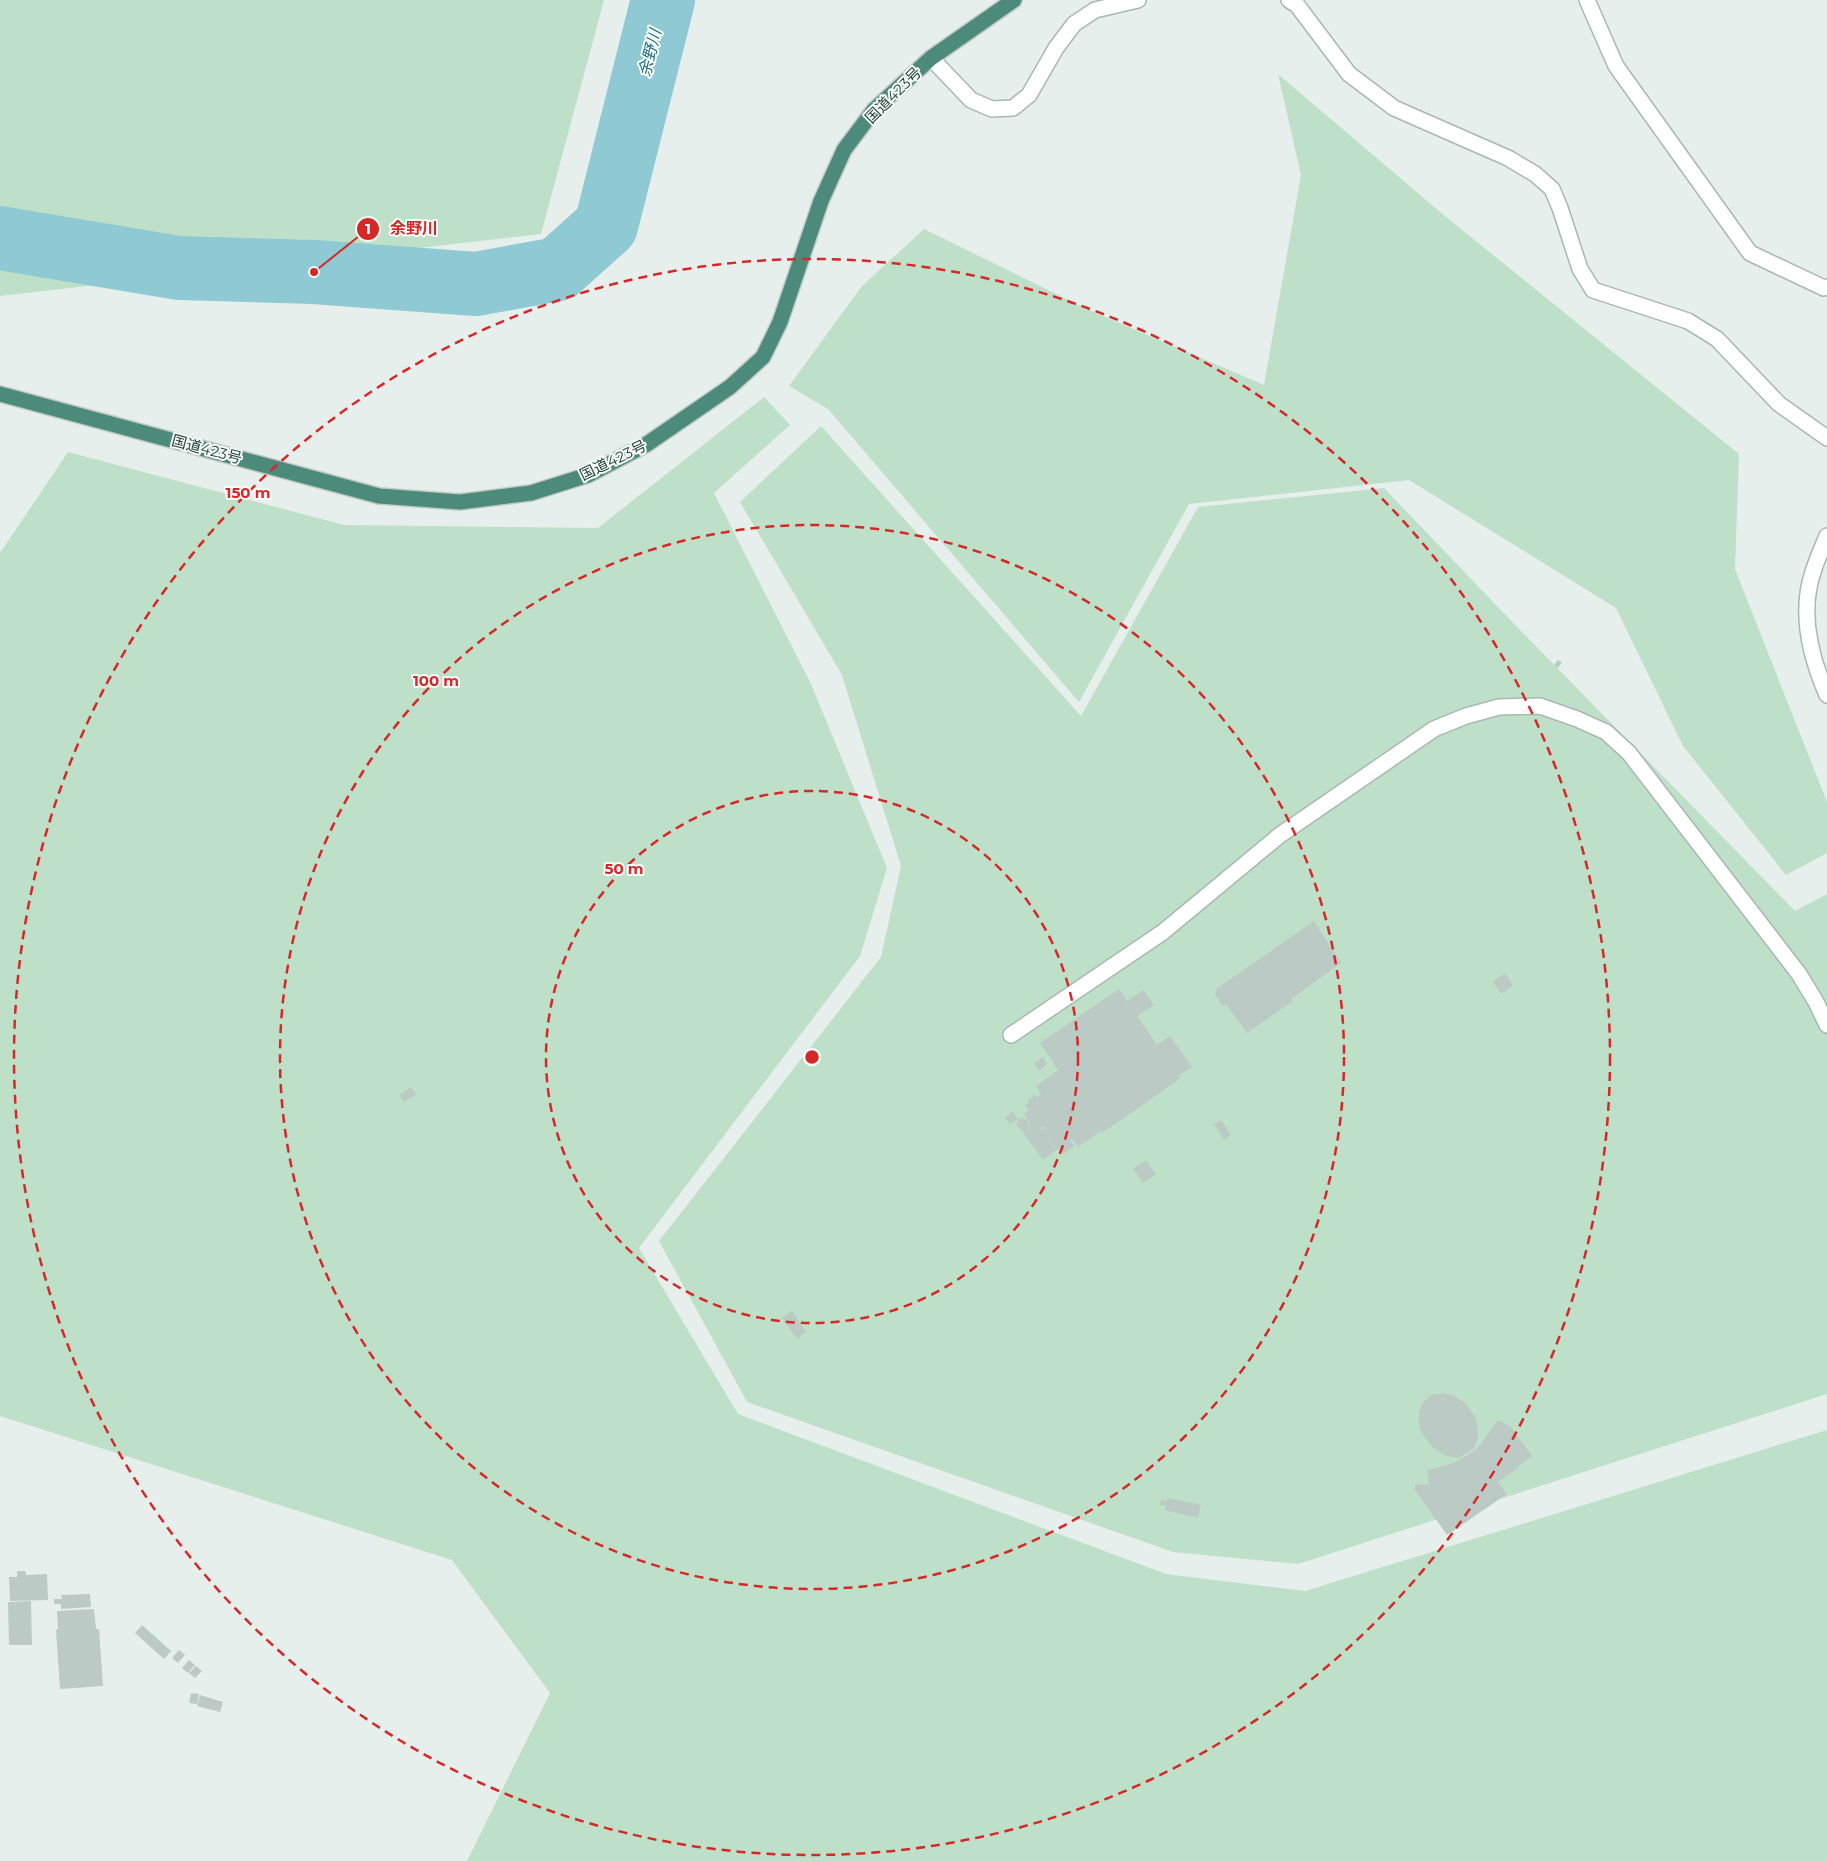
<svg xmlns="http://www.w3.org/2000/svg" width="1827" height="1861" viewBox="0 0 1827 1861" font-family="Montserrat,'Noto Sans JP',sans-serif">
<style>
.green{fill:#bfe0c8}
.lines{fill:none;stroke-linecap:round;stroke-linejoin:round}
.river{stroke:#8ec9d4;stroke-width:64}
.building{fill:#bbcac4}
.minor-casing{stroke:#a8b8b2;stroke-width:18}
.tertiary-casing{stroke:#a8b8b2;stroke-width:18}
.trunk-casing{stroke:#c2cac8;stroke-width:18}
.minor{stroke:#fff;stroke-width:15}
.tertiary{stroke:#fff;stroke-width:15}
.trunk{stroke:#4c8a7c;stroke-width:15}
.ring{fill:none;stroke:#d62828;stroke-width:2.5;stroke-dasharray:9 6}
.labels{text-anchor:middle;dominant-baseline:central;stroke-width:4;stroke-linejoin:round;paint-order:stroke}
.street-label{font-size:15px;fill:#24423a;stroke:#f7fbf9}
.water-label{font-size:16px;font-style:italic;fill:#1c6f80;stroke:#f7fbf9}
.centre{fill:#d62828;stroke:#f7fbf9;stroke-width:2.5}
.ring-label{font-size:15px;text-anchor:middle;font-weight:bold;fill:#d62828;stroke:#f7fbf9;stroke-width:4;stroke-linejoin:round;paint-order:stroke}
.leader{fill:none;stroke:#d62828;stroke-width:2}
.callout-dot{fill:#d62828;stroke:#f7fbf9;stroke-width:2}
.mark-label{font-size:15px;text-anchor:middle;font-weight:bold;fill:#fff}
.callout-label{font-size:16px;text-anchor:middle;font-weight:bold;fill:#d62828;stroke:#f7fbf9;stroke-width:4;stroke-linejoin:round;paint-order:stroke}
</style>
<rect width="100%" height="100%" fill="#e6efeb"/>
<path class="green" d="M0 0H604L541 234 0 296Z
M1278 74 1440 212 1739 454 1735 569 1827 802V853L1786 875 1683 746 1616 608 1409 480 1189 504 1079 702 828 409 789 386 862 286 924 229 1087 309 1264 385 1301 175Z
M764 397 790 425 714 493 811 684 887 868 860 956 639 1248 738 1414 1166 1574 1305 1591 1827 1430V1861H467L550 1693 452 1560 0 1416V553L68 452 344 525 598 528Z
M821 426 1081 716 1198 507 1384 488 1519 629 1795 911 1827 894V1394L1298 1564 1173 1552 747 1402 659 1241 881 957 901 866 842 675 740 502Z"/>
<g class="lines">
<path class="river" d="M0 238 179 268 314 272 476 284 558 269 606 226 663 0"/>
</g>
<path class="building" d="M1558 660 1562 662 1558 668 1554 665Z
M1314 921 1341 963 1291 999 1293 1001 1247 1033 1226 1004 1223 1006 1214 994 1217 992 1216 989Z
M1505 973 1513 986 1501 994 1493 981Z
M1119 989 1127 1001 1143 990 1154 1005 1137 1016 1157 1045 1170 1036 1192 1067 1178 1076 1180 1079 1102 1133 1101 1131 1078 1147 1072 1139 1070 1140 1074 1146 1063 1154 1060 1148 1057 1150 1042 1130 1045 1128 1043 1126 1041 1128 1036 1121 1056 1150 1043 1160 1022 1131 1024 1130 1020 1129 1016 1125 1018 1120 1022 1118 1026 1119 1029 1123 1028 1126 1031 1124 1024 1114 1029 1110 1025 1105 1029 1103 1028 1100 1035 1095 1037 1097 1041 1094 1036 1086 1058 1070 1040 1043Z
M1043 1057 1047 1064 1039 1071 1034 1063Z
M411 1087 416 1094 404 1102 399 1095Z
M1013 1111 1018 1119 1010 1124 1005 1117Z
M1221 1120 1231 1135 1224 1140 1214 1124Z
M1146 1160 1156 1174 1143 1183 1133 1169Z
M792 1311 806 1332 797 1339 782 1318Z
M1443 1393 1453 1395 1465 1403 1475 1417 1477 1425 1478 1438 1474 1448 1459 1458 1446 1456 1432 1447 1422 1433 1419 1427V1412L1423 1402 1431 1395Z
M1498 1420 1511 1427 1532 1456 1518 1466 1519 1467 1498 1482 1507 1494 1447 1535 1415 1490V1484L1429 1485 1427 1470 1454 1463 1477 1449Z
M1167 1498 1201 1505 1198 1518 1165 1510 1166 1506 1160 1505 1161 1500 1167 1501Z
M17 1571H25L26 1575 47 1574 48 1600 10 1601 9 1577H17Z
M90 1594 91 1607 61 1609V1604H54V1599H62L61 1595Z
M31 1601 32 1645H9L8 1602Z
M94 1609 96 1629H99L103 1686 60 1689 56 1630 58 1629 57 1611Z
M142 1625 171 1651 164 1659 135 1633Z
M179 1650 185 1655 178 1663 172 1658Z
M189 1660 195 1665 188 1673 182 1668Z
M196 1666 202 1671 195 1678 189 1673Z
M191 1693 199 1694 197 1704 189 1703Z
M200 1695 223 1702 220 1712 197 1706Z"/>
<g class="lines">
<g class="minor-casing">
<path id="minor" d="M1587 0 1616 66 1750 253 1824 288 1827 287"/>
</g>
<g class="tertiary-casing">
<path id="tertiary" d="M1289 0 1297 5 1349 74 1394 108 1508 158 1535 174 1552 189 1560 208 1580 269 1593 290 1688 321 1717 339 1779 404 1827 438
M931 58 971 100 992 109 1013 108 1029 95 1056 48 1074 24 1095 10 1138 0
M1827 536C1822 548 1817 559 1813 572 1799 613 1810 656 1827 695
M1011 1035 1163 932 1280 835 1434 729 1466 716 1499 707 1540 706 1577 719 1606 732 1629 753 1799 974 1816 1002 1827 1025"/>
</g>
<g class="trunk-casing">
<path id="trunk" d="M0 394 379 496 460 502 531 493 588 475 647 444 730 387 763 357 780 322 821 201 844 150 874 110 931 58 1014 0"/>
</g>
<use href="#minor" class="minor"/>
<use href="#tertiary" class="tertiary"/>
<use href="#trunk" class="trunk"/>
</g>
<g class="ring">
<circle cx="812" cy="1057" r="266"/>
<circle cx="812" cy="1057" r="532"/>
<circle cx="812" cy="1057" r="798"/>
</g>
<g class="labels">
<g class="street-label">
<text transform="translate(893 95) rotate(-45)">国道423号</text>
<text transform="translate(207 449) rotate(15)">国道423号</text>
<text transform="translate(613 460) rotate(-26)">国道423号</text>
</g>
<g class="water-label">
<text transform="translate(650 53) rotate(-76)">余野川</text>
</g>
</g>
<circle cx="812" cy="1057" r="8" class="centre"/>
<g class="ring-label">
<text x="248" y="498">150 m</text>
<text x="436" y="686">100 m</text>
<text x="624" y="874">50 m</text>
</g>
<path class="leader" d="M314 272L368 229"/>
<g class="callout-dot">
<circle cx="314" cy="272" r="5"/>
<circle cx="368" cy="229" r="12"/>
</g>
<g class="mark-label">
<text x="368" y="234">1</text>
</g>
<g class="callout-label">
<text x="414" y="234">余野川</text>
</g>
</svg>
